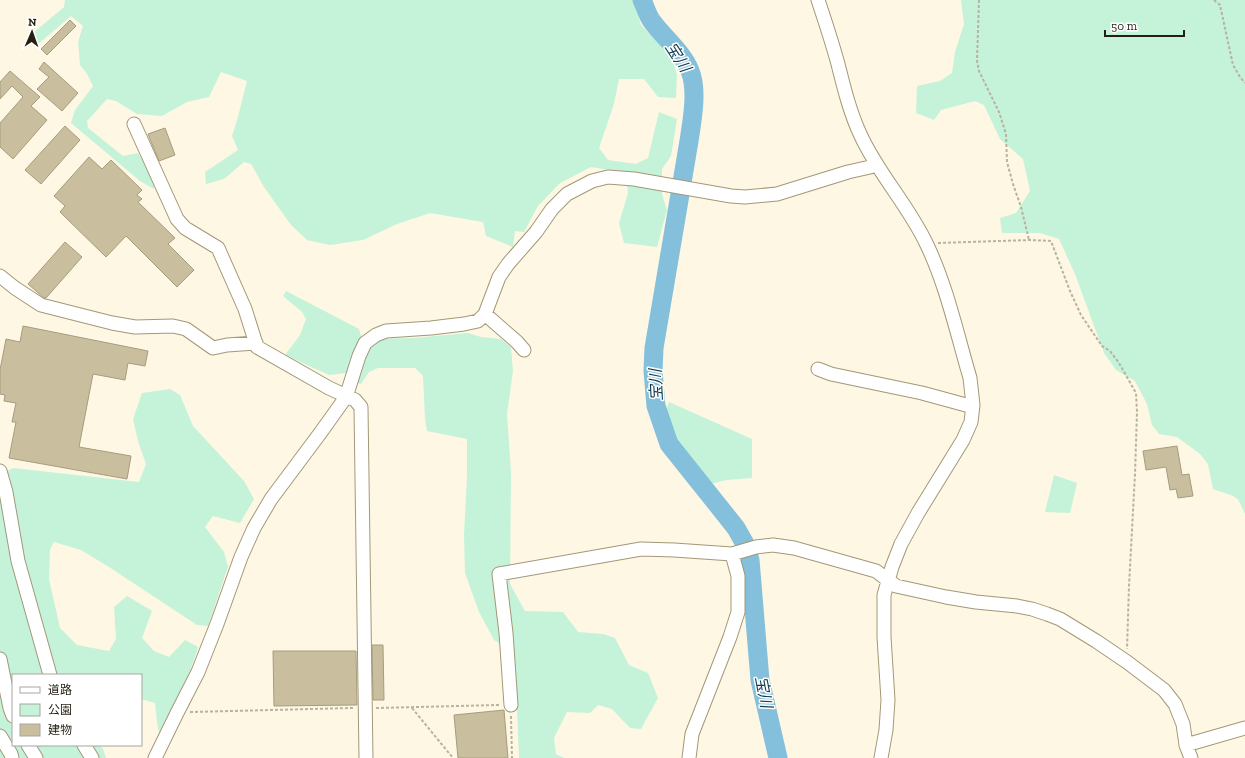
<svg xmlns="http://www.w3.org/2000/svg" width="1245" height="758" viewBox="0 0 1245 758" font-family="'Zilla Slab','Noto Sans JP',serif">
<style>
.green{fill:#c4f3d9}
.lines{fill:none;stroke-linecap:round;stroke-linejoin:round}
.river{stroke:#84bfdb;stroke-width:19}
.building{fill:#c9be9d;stroke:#a79c7c}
.minor-casing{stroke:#a29878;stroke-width:15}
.path{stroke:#b8b2a0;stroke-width:2;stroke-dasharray:3 2;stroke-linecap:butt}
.minor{stroke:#fff;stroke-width:13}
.labels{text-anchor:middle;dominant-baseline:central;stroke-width:3;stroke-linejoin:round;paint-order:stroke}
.water-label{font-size:16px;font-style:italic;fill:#0b3e52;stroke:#fff}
</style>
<rect width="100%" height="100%" fill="#fef7e3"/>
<path class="green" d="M65 0H633L641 25 671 55 677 75 676 98 658 97 644 79H619L614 104 599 148 608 160 636 164 648 158 659 112 677 119 671 156 662 169V194L667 210 657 247 624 243 619 223 628 193 626 173 591 167 560 183 538 206 524 232 515 231 513 247 486 236 483 222 430 213 397 224 363 240 330 245 307 240 291 225 264 187 251 164 244 162 224 179 206 184 205 172 238 150 232 136 238 117 247 81 221 72 209 97 187 102 162 116 137 114 116 101 107 99 87 121 88 128 123 156 138 153 154 180V189L140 181 71 123 75 110 93 86 87 74 80 65 78 42 83 26 71 16 37 45 33 33 64 7Z
M961 0H1245V514L1238 499 1231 495 1213 489 1208 464 1200 454 1177 437 1159 434 1152 425 1147 404 1135 381 1116 370 1104 353 1075 274 1059 239 1040 233H1002L1000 218 1016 213 1030 191 1023 159 1000 139 984 105 975 101 941 110 934 120 916 113 917 86 940 81 952 73 955 52 964 24Z
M286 291 359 329 362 339 414 338 468 333 481 337 501 339 511 347 513 371 507 414 511 472 510 584 525 611 563 612 578 632 603 634 615 638 629 665 648 673 658 698 641 729 630 728 612 709 598 705 590 713 567 712 554 738 556 754 564 758H519L517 709 510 649 494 640 479 612 465 573 464 535 467 476V439L427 431 425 419 423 376 415 368H378L369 372 361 384 356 383 355 378 346 373 329 375 285 355 300 335 306 319 302 312 283 296Z
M170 389 180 395 193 426 244 481 254 499 240 523 213 516 205 527 224 552 228 567 208 626 197 625 109 567 81 550 54 542 50 550 49 579 60 628 77 645 109 651 116 639 114 607 127 596 152 611 142 638 154 651 169 657 185 640 198 647C189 677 176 706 159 733L157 722 155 703 141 699V675H13V745H99L103 749 106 758H0V475L13 468 139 482 146 464 138 441 133 419 142 393Z
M669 402 752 439V478L727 480 710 484C698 469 683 454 674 436 670 427 668 418 666 409Z
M1054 475 1077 483 1070 513 1045 512Z"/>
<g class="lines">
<path class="river" d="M642 0C645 6 647 14 651 20 663 37 682 51 690 71 698 90 692 121 689 141L654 348 653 371 656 406 669 444 736 528 745 544 750 560 760 680 778 758"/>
</g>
<path class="building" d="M70 20 76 26 47 55 41 49Z
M44 62 78 93 62 111 37 89 49 77 39 69Z
M10 71 40 97 31 106 47 120 13 159 0 147V123L23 97 12 86 0 99V82Z
M65 126 80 140 41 184 25 170Z
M165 128 175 155 159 161 148 134Z
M89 157 102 169 111 160 142 190 137 195 142 199 138 202 175 238 168 244 194 270 177 287 126 236 106 257 60 212 65 206 54 196Z
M65 242 82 257 46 298H44L28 284Z
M23 326 148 351 145 366 128 363 125 380 93 374 79 447 131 456 127 479 9 458 16 422H12L16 403 4 401 5 395 0 394V370L6 339 20 342Z
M1177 446 1182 475 1189 474 1193 496 1178 498 1176 489 1170 490 1166 467 1146 470 1143 451Z
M372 645H383L384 700H373Z
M273 651H356L357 705 274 706Z
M504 710 508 758H458L454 715Z"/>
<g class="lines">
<g class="minor-casing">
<path id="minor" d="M818 0C825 21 832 42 838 64 844 88 850 113 861 136 879 175 909 206 927 245 947 287 957 334 970 378L973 405 971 422 963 440 918 513 901 544 892 567 884 595V637L888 700 886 730 881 758
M134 124 177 219 185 228 218 248 245 309 257 347 329 388 355 400 361 407 366 758
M0 276 15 288 41 305 112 323 135 327 173 326 186 329 213 348 227 345 256 343
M485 314 517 342 524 350
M818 369 831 374 922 393 966 405H973
M0 471 6 492 18 561 50 675
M0 659 10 708 13 716
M511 705 506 633 499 574 641 549 674 550 732 554 756 547 773 545 794 548 876 571 896 586 946 597 976 602 1017 606 1032 609 1047 614 1060 619 1096 641 1127 662 1164 690 1175 704 1183 724 1186 745 1191 758
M0 736 11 754 12 758
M28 745 36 758
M84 745 92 758
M1186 745 1245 728
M155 758 177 713 198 672 217 624 241 557 254 528 271 499 321 432 346 397 359 356 365 343 376 335 386 331 431 328 464 324 478 321 485 314 499 277 508 264 536 232 552 209 567 194 592 181 608 177 634 179 731 196 745 197 777 194 848 172 870 167 876 163
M689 758 692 734 730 637 738 612V576L732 554"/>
</g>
<path class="path" d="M979 0 977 61 979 71 999 112 1006 134 1007 162 1013 184 1021 207 1029 240
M1214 0 1220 5 1233 65 1240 77 1245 83
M938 243 1030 240 1051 241 1070 291 1081 315 1102 346 1110 351 1119 363 1136 393 1137 412 1135 474 1129 586 1127 649
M376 708 499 705
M412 708 453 758
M190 712 353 708
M511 716 512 758"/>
<use href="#minor" class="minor"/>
</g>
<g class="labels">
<g class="water-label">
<text transform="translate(678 57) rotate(57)">宝川</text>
<text transform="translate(656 385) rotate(-93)">宝川</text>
<text transform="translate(764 692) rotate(79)">宝川</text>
</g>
</g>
<rect x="12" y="674" width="130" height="72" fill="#ffffff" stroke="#a7a5a1"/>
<rect x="20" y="687" width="20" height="6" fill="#ffffff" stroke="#a7a5a1"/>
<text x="48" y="694" font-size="12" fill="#241f13">道路</text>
<rect x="20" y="704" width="20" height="12" fill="#c4f3d9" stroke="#a7a5a1"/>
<text x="48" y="714" font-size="12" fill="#241f13">公園</text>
<rect x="20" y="724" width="20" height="12" fill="#c9be9d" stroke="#a7a5a1"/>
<text x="48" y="734" font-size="12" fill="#241f13">建物</text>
<g transform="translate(32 32) rotate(2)" stroke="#ffffff" stroke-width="3" paint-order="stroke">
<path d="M0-3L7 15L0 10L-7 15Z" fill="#241f13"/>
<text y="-6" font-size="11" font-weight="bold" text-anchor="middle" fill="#241f13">N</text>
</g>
<path d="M1105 30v6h79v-6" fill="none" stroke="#241f13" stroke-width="2"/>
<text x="1111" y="30" font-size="12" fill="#241f13" stroke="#ffffff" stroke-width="3" paint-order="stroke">50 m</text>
</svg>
